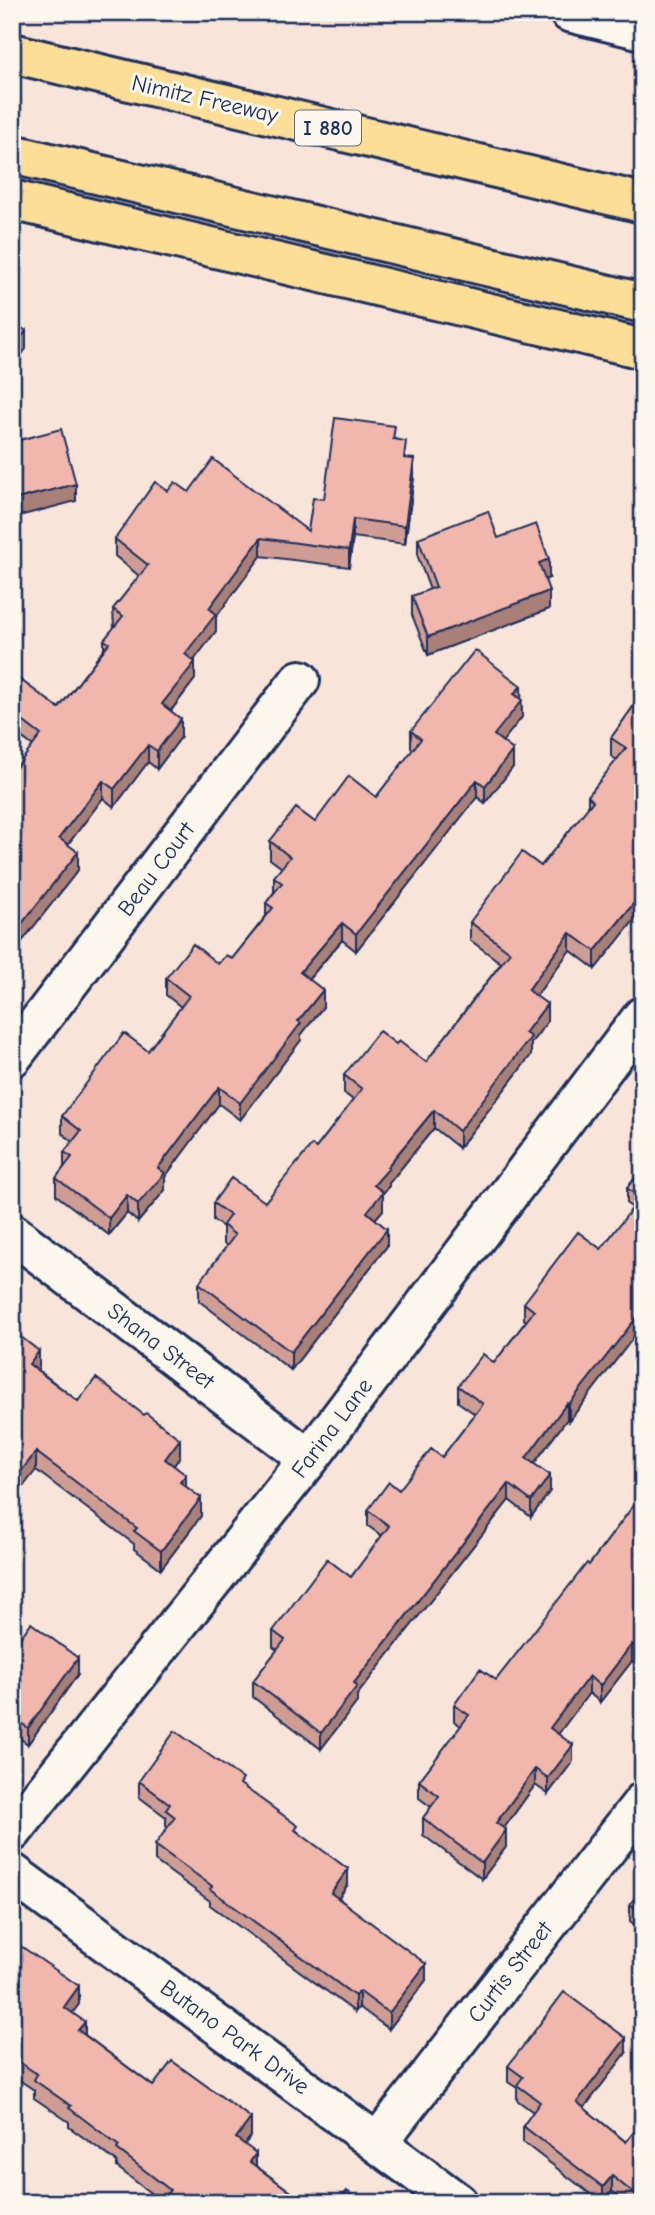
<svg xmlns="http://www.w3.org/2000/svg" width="655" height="2215" viewBox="0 0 655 2215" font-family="'Comic Neue',sans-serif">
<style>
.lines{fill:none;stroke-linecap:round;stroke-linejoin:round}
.minor-casing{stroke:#1b2f5e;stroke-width:44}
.tertiary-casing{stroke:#1b2f5e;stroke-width:44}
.motorway-casing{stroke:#1b2f5e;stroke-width:44}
.minor{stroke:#fbf7ec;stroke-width:38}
.tertiary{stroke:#fbf7ec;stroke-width:38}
.motorway{stroke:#fcde96;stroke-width:38}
.wall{fill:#cf9d94;stroke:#1b2f5e;stroke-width:2}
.shaded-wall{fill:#a98078;stroke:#1b2f5e;stroke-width:2}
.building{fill:#f1b7ac;stroke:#1b2f5e;stroke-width:2}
.labels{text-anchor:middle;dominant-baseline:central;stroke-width:6;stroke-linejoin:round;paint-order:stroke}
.shield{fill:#fbf7ec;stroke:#5e6b89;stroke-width:2}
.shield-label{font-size:21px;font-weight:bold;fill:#1b2f5e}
.street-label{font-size:23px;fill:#1b2f5e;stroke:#fbf7ec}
</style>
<rect width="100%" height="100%" fill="#f8e4d9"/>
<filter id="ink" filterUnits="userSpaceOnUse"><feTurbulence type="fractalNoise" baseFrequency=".0143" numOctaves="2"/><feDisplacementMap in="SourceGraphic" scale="14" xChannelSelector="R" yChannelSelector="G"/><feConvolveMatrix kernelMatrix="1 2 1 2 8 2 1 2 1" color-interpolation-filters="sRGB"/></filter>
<g filter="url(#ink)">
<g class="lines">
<g class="minor-casing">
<path id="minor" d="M12 1057 300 680
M12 1233 309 1459
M12 1832 309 1459 643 1016
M12 1873 458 2203
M378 2142 643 1802"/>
</g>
<g class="tertiary-casing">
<path id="tertiary" d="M569 12 643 30"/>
</g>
<g class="motorway-casing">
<path id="motorway" d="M12 53 643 203
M12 154 643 303
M12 200 643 349"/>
</g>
<use href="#minor" class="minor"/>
<use href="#tertiary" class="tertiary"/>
<use href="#motorway" class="motorway"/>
</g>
<path class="wall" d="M395 439 406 458 414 477 405 544 353 537 349 567 261 556 216 617V631L193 661 195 679 171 711 181 737 157 769 148 762 114 807 103 798 68 844 78 870 12 954V773L33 746 12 730V688L59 708 104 649V640L114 628 113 609 139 576 115 556V539L168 491 189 492 308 531 324 499Z
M418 538H498L549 578 545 579 549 609 428 655 412 615V596L430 590 418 557Z
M643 693V909L595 969 570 950 536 996 547 1022 531 1043V1055L459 1148 434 1128 389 1183V1186L383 1193V1210L375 1219 387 1246 291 1370 199 1301V1283L227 1246 223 1243V1227L213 1220V1203L265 1202 316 1148 353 1100 344 1093V1075L396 1044 426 1062 501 963 470 940V922L541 866 588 808V796L617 760 611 756V738Z
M521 699 522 717 502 742 513 767 485 803 477 797 356 951 342 940 309 979 323 1007 301 1035V1040L240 1120 219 1104 165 1177V1190L138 1222 127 1213 109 1235 56 1195V1178L64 1167V1152L73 1142 62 1133V1116L148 1051 181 1007 166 995V978L218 964 232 959 266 916V903L274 892V877L282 868 270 859V841L376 797 413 750 411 748V731Z
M643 1168V1325L569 1421 567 1419 534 1464 550 1491 531 1517 509 1500 357 1695V1702L321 1749 253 1697V1681L277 1650 273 1647V1631L351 1577 382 1536 368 1526V1510L399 1490 442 1457 475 1414 458 1402V1386L494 1363 526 1321 524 1319V1303L601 1249 633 1208 627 1204V1188Z
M12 1330 39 1369 38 1370 78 1401 180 1457 174 1465 201 1516 161 1569 134 1549V1544L36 1470Z
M643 1493V1667L642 1668 632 1661 600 1702 589 1693 558 1734 573 1761 548 1794 535 1785 504 1828 506 1847 482 1879 423 1835V1818L431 1807 419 1798V1781L461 1726 454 1721V1705L496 1680 589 1565Z
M12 1637 78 1674 28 1744 12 1733Z
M139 1781 243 1786 298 1832 348 1884 339 1898 426 1980 389 2029 359 2007 355 2012 210 1905V1901L155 1861V1845L168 1828 166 1826V1817L139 1797Z
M643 1888V1931L630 1921V1904Z
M12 1940 79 2004 72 2013 85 2035 153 2086 251 2136 244 2144 256 2166 306 2203H161L162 2202 117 2167V2162L69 2127V2122L34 2098V2090L12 2075Z
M626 2053 584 2108 626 2142 643 2121V2203H626L612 2191 602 2203 523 2142V2126L533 2112 517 2100V2088L508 2082V2066Z"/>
<path class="shaded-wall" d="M26 331V349L12 367V349Z
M414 459V477L405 544V526Z
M76 484V501L12 518V500Z
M353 519V537L349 567V550Z
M261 538V556L216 617V631L185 672V654L209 608Z
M549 559V578L539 582V563Z
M14 587V602L12 604V589Z
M549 591V609L428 655V637Z
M195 662V679L162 722V704Z
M521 686 522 717 494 752V735L514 694Z
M181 719V737L157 769V751Z
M148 745V762L114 807V789Z
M513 750V767L485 803V786Z
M477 780V797L356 951V934Z
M103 781V798L59 856V838Z
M643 850V867L636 859Z
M78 852V870L12 954V936Z
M643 892V909L595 969V951Z
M342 923V940L300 989V972Z
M570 933V950L528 1007V990Z
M323 990V1007L301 1035V1040L240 1120V1103L298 1021Z
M547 1004V1022L531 1043V1055L459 1148V1131L525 1033Z
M219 1087V1104L165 1177V1190L138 1222V1204L158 1168Z
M434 1110V1128L389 1183V1186L383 1193V1210L367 1229V1212L374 1185 387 1167Z
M127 1195V1213L109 1235V1218Z
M387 1229V1246L291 1370V1352Z
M643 1309V1325L569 1421V1404Z
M39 1351V1369L29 1382V1364Z
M567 1403V1419L526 1474V1458Z
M180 1439V1457L165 1477V1459Z
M36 1452V1470L12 1501V1483Z
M186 1475V1492L180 1482Z
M550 1475V1491L531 1517V1501Z
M509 1484V1500L357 1695V1702L321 1749V1733L354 1683Z
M201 1498V1516L161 1569V1551Z
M632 1644V1661L600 1702V1686Z
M643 1650V1667L642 1668V1652Z
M78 1658V1674L28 1744V1728Z
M589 1676V1693L550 1745V1728Z
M573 1745V1761L548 1794V1778Z
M535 1769V1785L496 1839V1823Z
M506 1830V1847L482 1879V1863Z
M348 1869V1884L331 1909V1893Z
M426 1964V1980L389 2029V2013Z
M79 1986V2004L64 2025V2007Z
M359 1991V2007L355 2012V1996Z
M85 2022V2040L78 2030Z
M626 2038V2053L577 2117V2102Z
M251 2118V2136L236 2156V2138Z
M256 2153V2171L250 2162Z
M612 2176V2191L603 2203V2187Z"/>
<path class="building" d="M12 321 26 331 12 349Z
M335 418 395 426 393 439 406 441 404 458 414 459 405 526 353 519 349 550 261 538 209 608 216 614 185 654 195 662 162 704 181 719 157 751 148 745 114 789 103 781 59 838 78 852 12 936V780L14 778 12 777V773L41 735 12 713V688L19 679 59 708 109 643 104 640 123 616 113 609 148 565 115 539 155 482 168 491 175 482 189 492 213 459 308 531 313 498 324 499Z
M61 429 76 484 12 500V442Z
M488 511 498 538 536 524 549 559 539 563 549 591 428 637 412 596 436 587 418 538Z
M475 650 521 686 514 694 522 700 494 735 513 750 485 786 477 780 356 934 342 923 300 972 323 990 298 1021 301 1023 240 1103 219 1087 158 1168 165 1173 138 1204 127 1195 109 1218 56 1178 72 1157 64 1152 81 1131 62 1116 124 1033 148 1051 189 996 166 978 193 944 218 964 226 955 232 959 273 908 266 903 282 883 274 877 290 857 270 841 296 808 315 822 349 776 376 797 421 739 411 731Z
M643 693V850L636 859 643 864V892L595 951 570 933 528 990 547 1004 525 1033 531 1037 459 1131 434 1110 387 1167 389 1168 374 1185 383 1192 367 1212 387 1229 291 1352 199 1283 235 1235 223 1225 230 1215 213 1203 231 1178 265 1202 312 1145 316 1148 362 1089 344 1075 379 1031 396 1044 399 1041 426 1062 510 952 470 922 522 852 541 866 593 801 588 796 626 748 611 738Z
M643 1168V1309L569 1404 567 1403 526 1458 550 1475 531 1501 509 1484 354 1683 357 1686 321 1733 253 1681 285 1640 273 1631 327 1559 351 1577 389 1526 368 1510 389 1482 399 1490 431 1449 442 1457 483 1404 458 1386 483 1354 494 1363 534 1311 524 1303 578 1232 601 1249 640 1198 627 1188Z
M12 1330 39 1351 29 1364 78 1401 96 1378 144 1415 146 1413 180 1439 165 1459 186 1475 180 1482 201 1498 161 1551 134 1531 137 1528 36 1452 12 1483Z
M643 1493V1650L642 1652 632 1644 600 1686 589 1676 550 1728 573 1745 548 1778 535 1769 496 1823 506 1830 482 1863 423 1818 439 1796 419 1781 469 1715 454 1705 480 1669 496 1680 587 1563 589 1565Z
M31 1623 78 1658 28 1728 12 1716V1637L18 1641Z
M175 1731 243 1779 240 1784 298 1826 295 1830 348 1869 331 1893 426 1964 389 2013 359 1991 355 1996 210 1889 212 1886 155 1845 175 1817 166 1810 170 1804 139 1781Z
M643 1888V1914L630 1904Z
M12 1940 79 1986 64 2007 85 2022 78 2030 153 2086 172 2061 251 2118 236 2138 256 2153 250 2162 306 2203 161 2202 170 2190 117 2149 119 2146 69 2108 71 2106 34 2080 37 2074 12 2057Z
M564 1992 626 2038 577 2102 626 2142 643 2121V2201L612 2176 603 2187 523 2126 540 2102 517 2085 523 2077 508 2066Z
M12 2190 28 2203H12Z
M347 2191 362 2203H337Z"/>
</g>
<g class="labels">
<rect class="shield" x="295" y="110.5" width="66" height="35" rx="5"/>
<g class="shield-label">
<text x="328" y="128">I 880</text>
</g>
<g class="street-label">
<text transform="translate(205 99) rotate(13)">Nimitz Freeway</text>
<text transform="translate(156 869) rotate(-53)">Beau Court</text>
<text transform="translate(161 1346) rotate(37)">Shana Street</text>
<text transform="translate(332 1428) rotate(-53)">Farina Lane</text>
<text transform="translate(510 1972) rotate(-52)">Curtis Street</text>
<text transform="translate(235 2037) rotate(36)">Butano Park Drive</text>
</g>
</g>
<rect width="655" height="2215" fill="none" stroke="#fbf7ec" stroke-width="42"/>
<rect x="21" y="21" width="613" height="2173" fill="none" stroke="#1b2f5e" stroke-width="2.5" filter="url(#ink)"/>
</svg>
